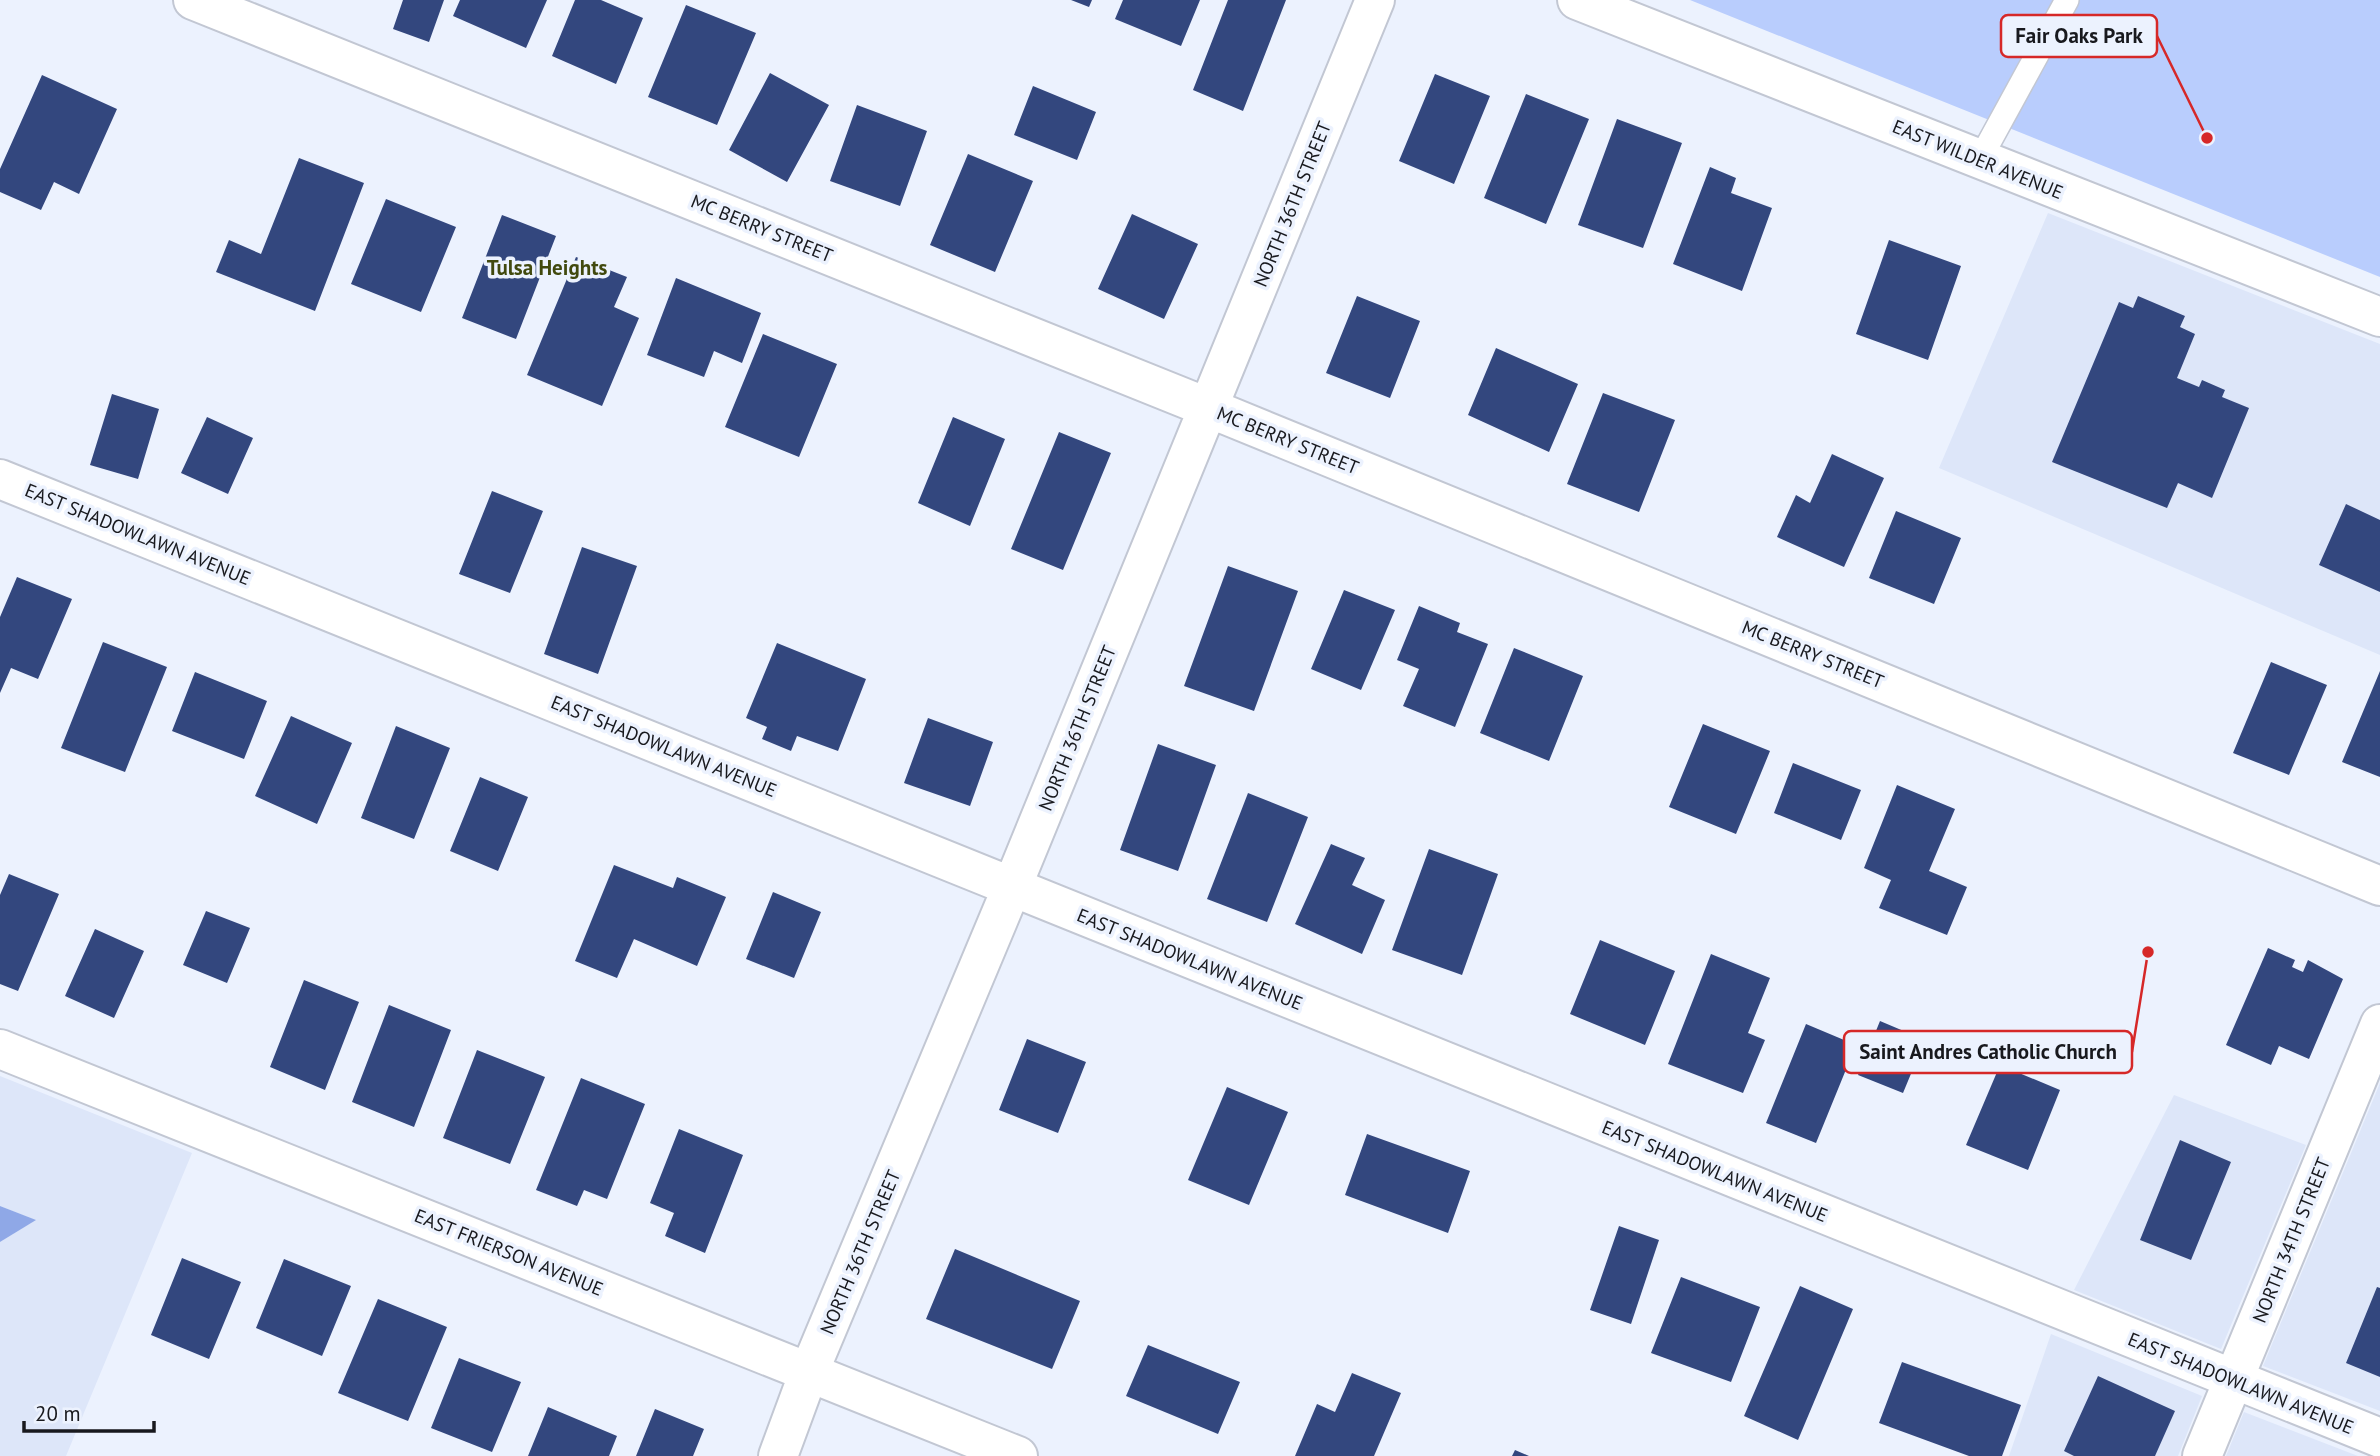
<svg xmlns="http://www.w3.org/2000/svg" width="2380" height="1456" viewBox="0 0 2380 1456" font-family="'PT Sans',sans-serif">
<style>
.built{fill:#dde6f9}
.green{fill:#b9cdfd}
.water{fill:#8fa8e7}
.building{fill:#33477e}
.lines{fill:none;stroke-linecap:round;stroke-linejoin:round}
.lane-casing{stroke:#c2c7d3;stroke-width:26}
.street-casing{stroke:#c2c7d3;stroke-width:42}
.secondary-casing{stroke:#c2c7d3;stroke-width:42}
.lane{stroke:#fff;stroke-width:23}
.street{stroke:#fff;stroke-width:38}
.secondary{stroke:#fff;stroke-width:38}
.labels{text-anchor:middle;dominant-baseline:central;stroke-width:7;stroke-linejoin:round;paint-order:stroke}
.street-label{font-size:19px;fill:#18191e;stroke:#ecf2fe}
.neighbourhood-label{font-size:21px;font-weight:bold;fill:#41490e;stroke:#ecf2fe}
.leader{fill:none;stroke:#d62828;stroke-width:2.5}
.callout-dot{fill:#d62828;stroke:#ecf2fe;stroke-width:2.5}
.callout{fill:#ecf2fe;stroke:#d62828;stroke-width:2.5}
.callout-label{font-size:21px;text-anchor:middle;font-weight:bold;fill:#18191e}
</style>
<rect width="100%" height="100%" fill="#ecf2fe"/>
<path class="built" d="M2048 213 2380 344V655L1939 468Z
M0 1076 192 1153 66 1456H0V1242L35 1220 0 1206Z
M2380 1083V1411L2263 1366Z
M2174 1095 2306 1145 2221 1349 2074 1290Z
M2051 1334 2202 1396 2178 1456H2009Z
M2244 1412 2358 1456H2226Z"/>
<path class="green" d="M1690 0H2380V277Z"/>
<path class="water" d="M0 1206 36 1220 0 1242Z"/>
<path class="building" d="M403 0H444L429 42 393 29Z
M460 0H547L526 48 453 16Z
M575 0H601L643 18 616 84 552 56Z
M1071 0H1092L1089 7Z
M1123 0H1200L1181 46 1115 19Z
M1228 0H1286L1243 111 1193 90Z
M686 5 756 33 717 125 648 97Z
M770 73 829 105 787 182 729 150Z
M1435 74 1490 96 1454 184 1399 161Z
M42 75 117 109 79 194 54 182 41 210 0 192V169Z
M1033 86 1096 112 1077 160 1014 135Z
M1526 94 1589 119 1546 224 1484 198Z
M857 105 927 131 900 206 830 181Z
M1617 119 1682 143 1643 248 1578 225Z
M968 154 1033 181 995 272 930 245Z
M299 158 364 183 315 311 216 272 229 240 261 254Z
M1710 167 1736 178 1731 193 1772 208 1742 291 1673 264Z
M386 199 456 227 421 312 351 284Z
M1132 214 1198 244 1164 319 1098 289Z
M502 215 556 236 516 339 462 318Z
M1889 240 1961 266 1928 360 1856 334Z
M576 257 627 277 614 307 639 318 602 406 527 375Z
M676 278 761 313 742 363 714 351 704 377 647 355Z
M1357 296 1420 321 1390 398 1326 373Z
M2138 296 2185 316 2180 327 2195 334 2177 378 2199 387 2202 380 2225 390 2222 397 2249 408 2212 498 2178 483 2167 508 2052 462 2119 302 2133 308Z
M763 334 837 364 799 457 725 427Z
M1496 348 1578 384 1549 452 1468 415Z
M1603 393 1675 420 1639 512 1567 484Z
M112 394 159 409 138 479 90 465Z
M207 417 253 438 228 494 181 473Z
M953 417 1005 439 970 526 918 503Z
M1059 432 1111 453 1063 570 1011 549Z
M1832 454 1884 478 1844 567 1777 537 1796 495 1810 503Z
M492 491 543 511 510 593 459 574Z
M2346 504 2380 520V592L2319 565Z
M1896 511 1961 538 1934 604 1869 578Z
M582 547 637 566 598 674 544 654Z
M1228 566 1298 591 1254 711 1184 686Z
M17 577 72 599 38 679 11 668 0 693V617Z
M1344 590 1395 610 1361 690 1311 669Z
M1419 606 1460 623 1457 632 1488 644 1455 727 1403 706 1419 669 1397 660Z
M103 642 167 667 125 772 61 748Z
M777 643 866 679 838 751 797 736 791 751 762 739 767 727 746 718Z
M1514 648 1583 676 1549 761 1480 733Z
M2271 662 2327 685 2289 775 2233 753Z
M2380 671V777L2342 762Z
M195 672 267 701 244 759 172 731Z
M291 716 352 743 317 824 255 796Z
M928 718 993 742 970 806 904 783Z
M1703 724 1770 751 1736 834 1669 807Z
M396 726 450 748 414 839 361 818Z
M1158 744 1216 765 1178 871 1120 850Z
M1793 763 1861 790 1841 840 1774 813Z
M480 777 528 797 498 871 450 851Z
M1897 785 1955 809 1929 871 1967 887 1947 935 1879 908 1891 880 1864 868Z
M1248 793 1308 817 1267 922 1207 899Z
M1331 844 1365 858 1352 885 1385 900 1362 954 1295 924Z
M1429 849 1498 874 1462 975 1392 950Z
M614 865 673 888 677 877 726 897 697 966 634 939 617 978 575 961Z
M9 874 59 894 18 991 0 984V895Z
M773 892 821 912 794 978 746 959Z
M206 911 250 928 227 983 183 965Z
M95 929 144 951 114 1018 65 996Z
M1600 940 1675 971 1645 1045 1570 1014Z
M2268 948 2295 960 2292 967 2303 972 2308 960 2343 979 2309 1059 2279 1046 2271 1065 2226 1045Z
M1711 954 1770 978 1748 1033 1765 1040 1743 1093 1668 1064Z
M304 980 359 1002 325 1090 270 1067Z
M389 1005 451 1030 414 1127 352 1102Z
M1880 1021 1925 1040 1903 1093 1858 1075Z
M1806 1024 1856 1045 1816 1143 1766 1123Z
M1027 1039 1086 1062 1058 1133 999 1110Z
M477 1050 545 1077 510 1164 443 1138Z
M2000 1065 2060 1090 2028 1170 1966 1145Z
M581 1078 645 1104 607 1199 584 1190 577 1206 536 1190Z
M1227 1087 1288 1112 1249 1205 1188 1180Z
M679 1129 743 1155 705 1253 665 1236 674 1213 650 1203Z
M1367 1134 1470 1171 1448 1233 1345 1195Z
M2180 1140 2231 1162 2191 1260 2140 1240Z
M1619 1226 1659 1240 1631 1324 1590 1310Z
M955 1249 1080 1301 1052 1369 926 1319Z
M182 1258 241 1282 209 1359 151 1335Z
M284 1259 351 1286 322 1356 256 1328Z
M1681 1277 1760 1307 1731 1382 1651 1353Z
M1800 1286 1853 1309 1798 1440 1744 1416Z
M2377 1287 2380 1288V1377L2346 1363Z
M378 1299 447 1327 408 1421 338 1393Z
M1148 1345 1240 1382 1218 1434 1126 1396Z
M459 1358 521 1382 492 1452 431 1428Z
M1902 1362 2021 1405 2002 1456H1969L1879 1423Z
M1352 1373 1401 1393 1374 1456H1295L1317 1404 1335 1412Z
M2098 1376 2175 1411 2155 1456H2074L2064 1451Z
M548 1407 617 1436 609 1456H528Z
M655 1409 704 1429 693 1456H636Z
M1515 1450 1529 1456H1512Z"/>
<g class="lines">
<g class="lane-casing">
<path id="lane" d="M1980 159 2067 0"/>
</g>
<g class="street-casing">
<path id="street" d="M193 0 1209 408 2380 886
M1577 0 2380 317
M0 479 2380 1438
M0 1049 1018 1456
M778 1456 809 1372 1012 887 1375 0"/>
</g>
<g class="secondary-casing">
<path id="secondary" d="M2202 1456 2380 1024"/>
</g>
<use href="#lane" class="lane"/>
<use href="#street" class="street"/>
<use href="#secondary" class="secondary"/>
</g>
<g class="labels">
<g class="street-label">
<text transform="translate(1978 159) rotate(22)">EAST WILDER AVENUE</text>
<text transform="translate(1292 204) rotate(-68)">NORTH 36TH STREET</text>
<text transform="translate(762 228) rotate(22)">MC BERRY STREET</text>
<text transform="translate(1288 440) rotate(22)">MC BERRY STREET</text>
<text transform="translate(138 534) rotate(22)">EAST SHADOWLAWN AVENUE</text>
<text transform="translate(1813 654) rotate(22)">MC BERRY STREET</text>
<text transform="translate(1077 728) rotate(-68)">NORTH 36TH STREET</text>
<text transform="translate(664 746) rotate(22)">EAST SHADOWLAWN AVENUE</text>
<text transform="translate(1190 959) rotate(22)">EAST SHADOWLAWN AVENUE</text>
<text transform="translate(1715 1171) rotate(22)">EAST SHADOWLAWN AVENUE</text>
<text transform="translate(2291 1240) rotate(-68)">NORTH 34TH STREET</text>
<text transform="translate(509 1252) rotate(22)">EAST FRIERSON AVENUE</text>
<text transform="translate(860 1252) rotate(-67)">NORTH 36TH STREET</text>
<text transform="translate(2241 1383) rotate(22)">EAST SHADOWLAWN AVENUE</text>
</g>
<g class="neighbourhood-label">
<text x="547" y="267">Tulsa Heights</text>
</g>
</g>
<path class="leader" d="M2207 138L2157 36M2148 952L2132 1052"/>
<g class="callout-dot">
<circle cx="2207" cy="138" r="7"/>
<circle cx="2148" cy="952" r="7"/>
</g>
<g class="callout">
<rect x="2001" y="15" width="156" height="42" rx="7"/>
<rect x="1844" y="1031" width="288" height="42" rx="7"/>
</g>
<g class="callout-label">
<text x="2079" y="43">Fair Oaks Park</text>
<text x="1988" y="1059">Saint Andres Catholic Church</text>
</g>
<path d="M24 1421v10h130v-10" fill="none" stroke="#18191e" stroke-width="3.5"/>
<text x="35" y="1421" font-size="21" fill="#18191e" stroke="#ecf2fe" stroke-width="5" paint-order="stroke">20 m</text>
</svg>
